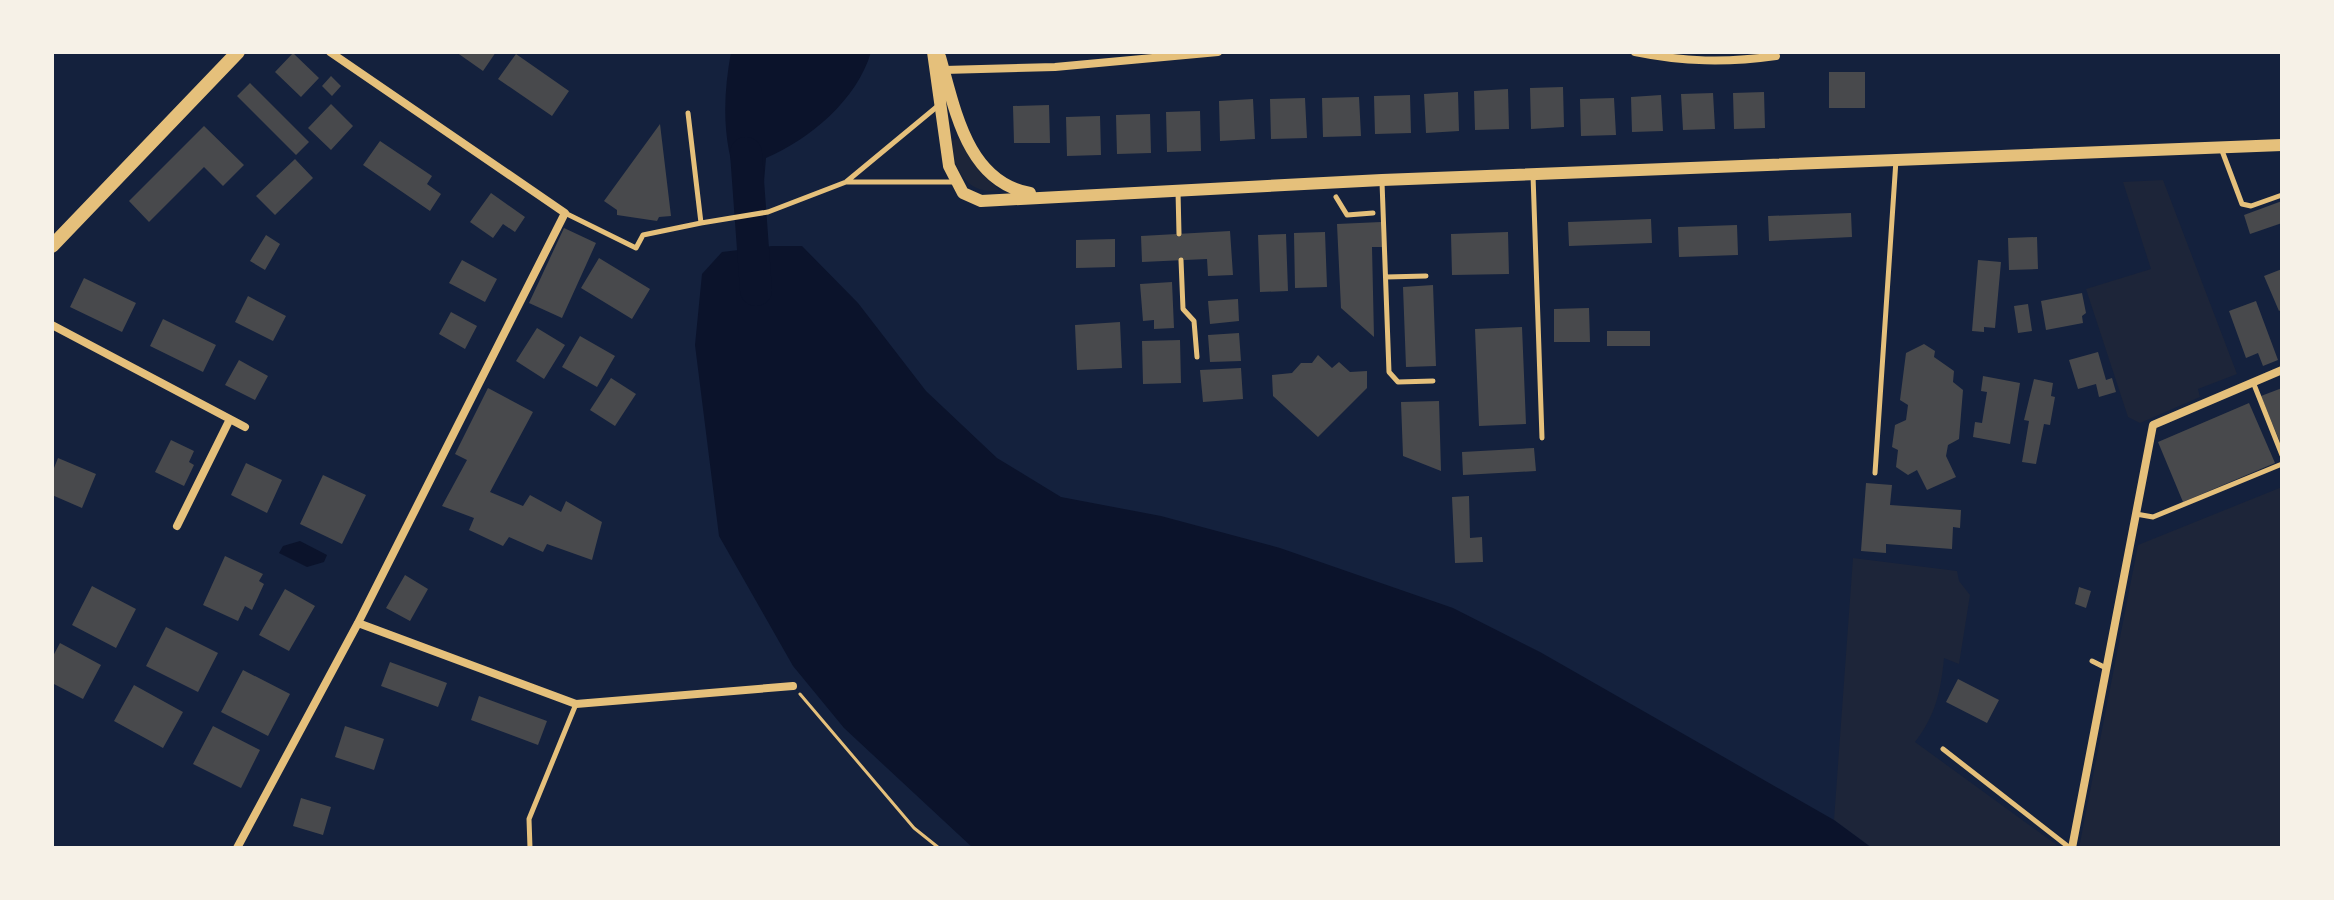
<svg xmlns="http://www.w3.org/2000/svg" width="2334" height="900" viewBox="0 0 2334 900" font-family="Jost,sans-serif">
<style>
.green{fill:#1d2539}
.water{fill:#0b132b}
.lines{fill:none;stroke-linecap:round;stroke-linejoin:round}
.river{stroke:#0b132b;stroke-width:32}
.building{fill:#48494c}
.path{stroke:#e5c07b;stroke-width:3}
.service{stroke:#e5c07b;stroke-width:5}
.minor{stroke:#e5c07b;stroke-width:8}
.tertiary{stroke:#e5c07b;stroke-width:12}
.secondary{stroke:#e5c07b;stroke-width:14}
</style>
<rect width="100%" height="100%" fill="#14213d"/>
<path class="green" d="M959 138 972 161 999 190C967 196 953 168 951 141Z
M2163 180 2237 374 2198 389 2200 397 2140 423 2128 417 2086 289 2151 269 2123 182Z
M2282 487V848H2079L2138 545Z
M1853 558 1957 571 1959 581 1970 595 1959 664 1944 658C1941 690 1936 715 1915 742L2061 848H1872L1834 820Z"/>
<path class="water" d="M731 52H871C857 100 810 139 766 158L763 194 742 193C722 146 722 102 731 52Z
M772 246H802L858 303 926 391 997 458 1061 497 1161 516 1280 548 1453 608 1540 652 1834 820 1872 848H973L844 728 793 666 719 536 695 345 702 274 722 252Z
M300 541 327 555 324 562 307 567 279 553 283 546Z"/>
<g class="lines">
<path class="river" d="M746 153 756 290"/>
</g>
<path class="building" d="M456 52H496L483 71Z
M293 53 319 78 301 97 275 72Z
M516 54 569 91 552 116 498 79Z
M1829 72H1865V108H1829Z
M331 76 341 86 332 96 322 86Z
M250 83 309 142 296 155 237 96Z
M1563 87 1564 127 1531 129 1530 88Z
M1508 89 1509 129 1475 130 1474 91Z
M1458 92 1459 131 1426 133 1424 94Z
M1764 92 1765 128 1734 129 1733 93Z
M1713 93 1715 129 1683 130 1681 94Z
M1410 95 1411 133 1375 134 1374 96Z
M1661 95 1663 131 1632 132 1631 97Z
M1359 97 1361 136 1323 137 1322 98Z
M1305 98 1307 138 1271 139 1270 99Z
M1614 98 1616 135 1581 136 1580 99Z
M1253 99 1255 139 1220 141 1219 101Z
M331 104 353 126 331 150 308 128Z
M1049 105 1050 143H1014L1013 106Z
M1200 111 1201 151 1167 152 1166 112Z
M1150 114 1151 153 1117 154 1116 115Z
M1100 116 1101 155 1067 156 1066 117Z
M660 124 671 216 659 217 657 221 617 215V210L604 201Z
M204 126 244 165 223 186 204 167 149 222 129 201Z
M380 141 432 176 427 184 441 194 430 211 363 165Z
M295 159 313 178 275 215 256 196Z
M491 193 525 217 515 232 503 224 493 238 470 222Z
M2282 201V223L2250 234 2244 215Z
M1851 213 1852 237 1769 241 1768 216Z
M1651 219 1652 243 1569 246 1568 222Z
M1381 222 1382 247H1372L1374 337 1341 308 1337 224Z
M1737 225 1738 255 1679 257 1678 227Z
M564 228 596 243 562 318 529 303Z
M1230 231 1233 275 1208 276 1207 259 1142 262 1141 236Z
M1325 232 1327 287 1295 288 1294 233Z
M1508 232 1509 274 1452 275 1451 234Z
M1286 234 1288 291 1260 292 1258 235Z
M266 235 280 244 265 270 250 261Z
M2037 237 2038 269 2009 270 2008 238Z
M1115 239V267L1076 268V240Z
M599 258 650 289 632 319 581 288Z
M462 260 497 279 485 302 449 283Z
M1978 260 2001 262 1995 328 1984 327V332L1972 331Z
M2282 269V309L2279 311 2264 276Z
M84 278 136 303 122 332 70 307Z
M1172 282 1174 328 1154 329V320L1143 321 1140 284Z
M1433 285 1436 366 1406 367 1403 287Z
M2082 293 2086 313 2082 316 2083 323 2046 330 2041 301Z
M248 296 286 316 273 341 235 322Z
M1238 299 1239 321 1210 324 1208 301Z
M2256 301 2278 360 2263 366 2258 353 2246 358 2229 311Z
M2028 304 2032 331 2018 333 2014 306Z
M1589 308 1590 342H1554V309Z
M451 312 477 326 465 349 439 334Z
M163 319 216 345 203 372 150 346Z
M1120 322 1122 368 1077 370 1075 325Z
M1522 327 1526 424 1479 426 1475 329Z
M537 328 565 345 544 379 516 361Z
M1607 331H1650V346H1607Z
M1239 333 1241 361 1210 362 1208 335Z
M580 336 615 356 597 387 562 367Z
M1180 340 1181 383 1143 384 1142 341Z
M1924 344 1935 351 1934 357 1954 371 1953 382 1963 390 1959 439 1948 445 1946 456 1956 477 1927 490 1917 470 1908 475 1896 467 1898 450 1892 447 1895 425 1906 420 1908 405 1900 400 1906 353Z
M2098 352 2106 380 2112 378 2116 392 2099 397 2096 384 2078 389 2069 360Z
M1318 355 1332 368 1339 362 1350 372 1367 371V388L1318 437 1273 396 1272 375 1292 373 1301 363H1312Z
M239 360 268 376 255 400 225 385Z
M1241 368 1243 399 1203 402 1200 370Z
M1983 376 2020 383 2010 444 1973 437 1975 422 1982 423 1987 392 1981 391Z
M611 378 636 394 615 426 590 410Z
M2034 379 2053 383 2051 396 2055 397 2050 425 2044 424 2036 464 2022 462 2029 421 2024 420Z
M488 388 533 412 490 492 523 506 530 495 561 512 566 501 602 522 592 560 547 544 543 552 509 537 503 546 469 530 474 518 442 506 467 460 455 454Z
M2282 388V447L2261 396Z
M1439 401 1441 471 1403 456 1401 402Z
M2249 403 2275 463 2183 502 2158 442Z
M171 440 194 451 189 462 194 465 184 486 155 472Z
M1534 448 1536 471 1463 475 1462 452Z
M58 458 96 474 82 508 52 495V473Z
M246 463 282 480 267 513 231 495Z
M323 475 366 495 342 544 300 524Z
M1866 483 1892 485 1890 505 1961 510 1960 528 1953 527 1952 549 1886 544V553L1861 551Z
M1469 496 1470 538 1482 537 1483 562 1455 563 1452 497Z
M225 556 263 574 259 581 264 584 252 610 245 606 238 621 203 605Z
M405 575 428 589 410 621 386 608Z
M92 586 136 609 116 648 72 625Z
M2079 587 2091 591 2086 608 2075 604Z
M285 589 315 606 289 651 259 635Z
M166 627 218 653 198 692 146 666Z
M60 643 101 665 83 699 52 683V658Z
M390 662 447 683 438 707 381 686Z
M243 670 290 694 268 736 221 712Z
M1958 679 1999 700 1987 723 1946 702Z
M134 685 183 712 163 748 114 721Z
M479 696 547 721 538 745 471 720Z
M213 726 260 750 241 788 193 764Z
M345 726 384 739 374 770 335 757Z
M301 798 331 807 323 835 293 826Z"/>
<g class="lines">
<path class="path" d="M800 694 914 828 939 848"/>
<path class="service" d="M2221 148 2242 204 2251 206 2282 195
M1533 175 1542 438
M847 182H955
M1382 182 1389 372 1398 382 1433 381
M1178 191 1179 234
M1336 197 1347 215 1373 213
M565 213 636 248 643 235 701 223 688 113
M701 223 768 212 846 182 939 105
M1181 260 1183 309 1194 321 1197 357
M1386 277 1426 276
M2253 382 2282 455
M1875 473 1896 160
M2136 514 2153 517 2282 464
M2092 661 2106 668
M1943 749 2070 848
M530 848 529 819 576 704"/>
<path class="minor" d="M1635 52C1684 62 1726 63 1776 56
M944 70 1055 67 1218 52
M52 325 245 427
M177 526 230 419
M358 623 576 704 793 686
M237 848 358 623 565 213 330 52
M2072 848 2153 425 2282 370"/>
<path class="tertiary" d="M933 52 949 166 963 193 981 201 1382 180 2282 145
M940 57C955 109 967 182 1030 193"/>
<path class="secondary" d="M52 246 238 52"/>
</g>
<rect width="2334" height="900" fill="none" stroke="#f6f1e7" stroke-width="108"/>
</svg>
